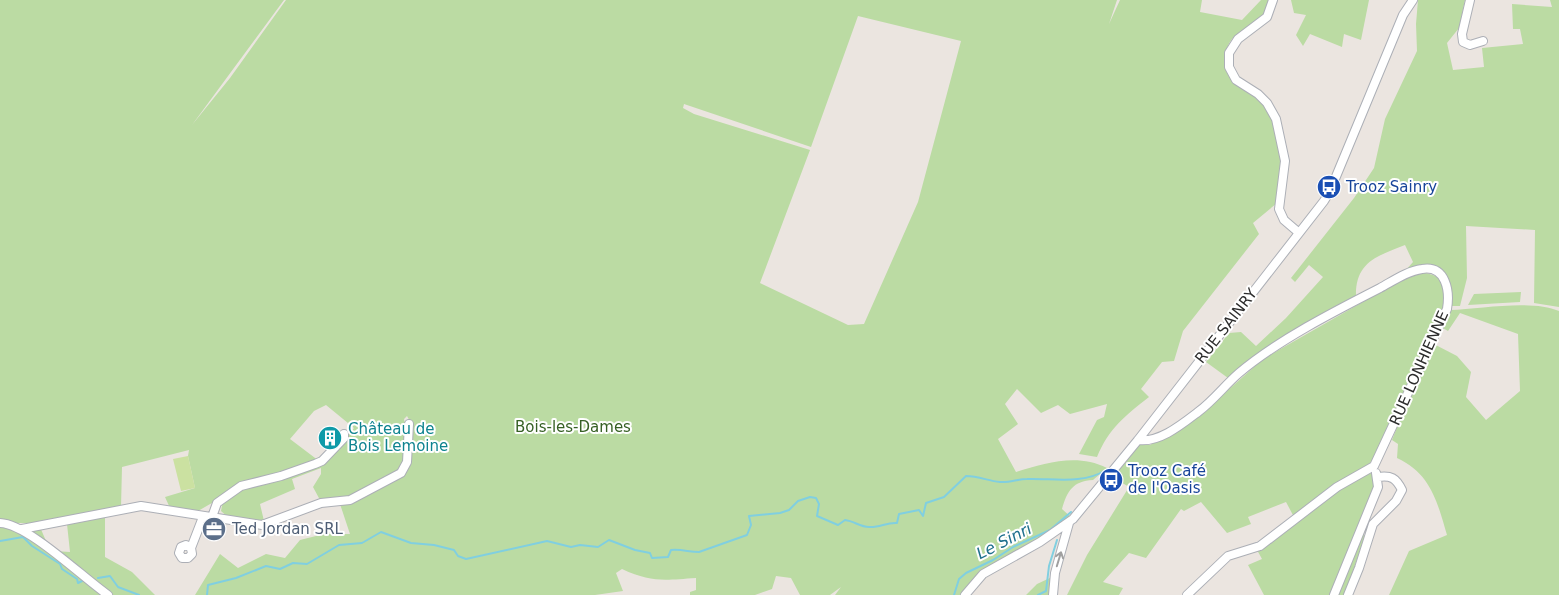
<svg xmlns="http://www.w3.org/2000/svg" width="1559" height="595" viewBox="0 0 1559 595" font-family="'DejaVu Sans',sans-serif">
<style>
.green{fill:#bbdba3;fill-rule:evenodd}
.pitch{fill:#cbe1a1}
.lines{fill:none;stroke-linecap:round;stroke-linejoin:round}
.stream{stroke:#80cfe0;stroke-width:2}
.minor-casing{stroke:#acafb6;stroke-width:10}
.minor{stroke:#fff;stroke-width:8}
.oneway{stroke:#a0a0a0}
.labels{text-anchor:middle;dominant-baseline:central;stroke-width:4;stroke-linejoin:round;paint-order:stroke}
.transit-label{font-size:15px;fill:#164399;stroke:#fff;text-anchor:start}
.street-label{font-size:15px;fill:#2c2c2c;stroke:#fff}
.park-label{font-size:15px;fill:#366024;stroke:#fff}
.culture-label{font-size:15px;fill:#0d838f;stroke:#fff;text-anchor:start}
.service-label{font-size:15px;fill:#4e5e75;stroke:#fff;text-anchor:start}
.water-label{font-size:16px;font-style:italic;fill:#1f708d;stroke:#fff}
</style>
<rect width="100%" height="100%" fill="#ebe5e0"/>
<path class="green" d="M0 0H284L192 125 230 78 286 0H1117L1109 24 1120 0H1202L1200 12 1242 20 1261 0H1270L1264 19C1258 24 1235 36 1232 39 1227 45 1225 54 1226 61 1231 97 1262 87 1271 117 1274 127 1282 160 1283 170 1283 182 1275 190 1277 203L1253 223 1259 234 1183 331 1174 361 1162 362 1141 389 1149 397C1125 416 1109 428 1097 457L1079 454 1097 420 1104 417 1107 404 1070 414 1058 405 1041 413 1017 389 1005 404 1018 424 998 439 1016 472C1046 463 1077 453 1107 468L1093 480C1073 481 1067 491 1062 509L1073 519 983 574 964 595H835L841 587 830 595H800L791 578 776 576 772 589 755 595H690V592L696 590V578C665 580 652 583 622 569L616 573 623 591 595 595H195L220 554 238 568 266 554 285 558 300 540 324 534H350L340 504 405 473 412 425 407 416 404 419 407 433 405 463 395 473 348 499 320 500 313 487 321 474V468L292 479 295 489 260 504 264 521 229 518 221 511 224 496 198 511 170 508 165 497 195 488 188 456 189 450 122 467 121 507 41 523H0ZM858 16 961 41 918 202 864 324 848 325 760 283 810 150 694 114 683 108 684 104 811 147ZM326 405 354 428 323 464 290 439 314 411Z
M1291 0H1369L1361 40 1344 34 1342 47 1310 34 1303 46 1296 35 1306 15 1294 13Z
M1418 0H1465L1459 28 1447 43 1453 70 1484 67 1482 48 1523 44 1520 29H1513L1512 4 1552 7 1550 0H1559V307L1534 303 1535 230 1466 226 1467 278 1460 306H1450C1453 287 1451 279 1436 267L1405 271 1413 262 1405 245C1377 256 1355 262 1356 297L1228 378 1206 362 1229 333 1241 332 1256 346 1286 318 1323 277 1309 265 1295 282 1291 278 1354 198 1374 168 1385 119 1417 51 1416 24Z
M1425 273C1464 279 1439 319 1428 341L1457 356 1471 372 1466 397 1486 420 1520 391 1518 334 1460 313 1448 331 1441 327 1450 310C1480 309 1532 299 1559 311V595H1389L1409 551 1447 535C1437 501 1431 474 1397 458L1398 444 1392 440 1424 359 1419 356 1379 451 1366 468 1294 517 1286 502 1248 517 1251 524 1227 533 1201 502 1184 511 1181 509 1146 558 1129 553 1103 582 1123 588 1119 595H1067L1087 555 1129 487 1111 476 1139 443 1150 445 1200 415 1263 359 1389 287 1410 276Z
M1521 292 1520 302 1468 305 1474 294Z
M1374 472V486L1332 595H1264L1248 565 1262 559 1257 550C1297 526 1330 488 1374 472Z
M105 516V557L132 572 155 595H0V527H40L46 541 54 551 70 552 67 524Z
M1364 526V538L1345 595H1338Z
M1052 577 1049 595H1026L1037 584Z"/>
<path class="pitch" d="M188 456 195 488 181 491 173 459Z"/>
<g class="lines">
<path class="stream" d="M0 541 23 537 32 546 60 564 62 569 77 579 78 583 82 581
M98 578 110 576 118 587 139 595
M207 595 208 585 236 578 266 566 280 569 293 563 307 564 339 545 362 543 381 532 411 543 434 545 454 550 458 556 466 559 547 541 571 547 580 545 598 547 609 540 635 550 650 553 652 558 668 557 671 550C682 549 689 552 699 552L747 535 751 525 749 516 780 513 789 510 798 501 810 497 816 498 819 504 817 516 838 525 845 520C854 521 860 527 869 527 879 528 887 522 897 523L899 514 919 510 923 516 926 503 944 497 966 476C979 476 988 481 1000 482 1009 483 1018 479 1027 479 1053 478 1082 485 1106 470
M954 595 959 579 966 573 993 560 1013 547 1050 530 1071 512
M1038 595 1046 591 1049 566 1057 540"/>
<g class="minor-casing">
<path id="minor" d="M1273 0 1267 17 1238 39 1229 53V67L1236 80 1258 94 1267 103 1276 119 1285 161 1279 209 1284 220 1298 232
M1470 0 1462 34 1463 42 1470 45 1483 41
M1138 440C1159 443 1181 425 1198 412 1213 401 1225 385 1239 373 1278 340 1335 311 1380 288 1393 281 1407 271 1422 269 1446 265 1450 291 1447 309L1374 466 1337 487 1260 546 1228 556 1187 595
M212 517 217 503 241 486 281 476 315 464 322 461 344 438V434
M0 523C28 524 82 577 108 595
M22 529 141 506 262 525 321 503 350 500 401 473 407 462 409 424
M191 548 186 545 181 547 179 553 182 558H188L192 554 191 548 203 517
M965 595 983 574 1040 542 1073 519 1138 440 1324 201 1330 191 1403 15 1413 0
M1053 595 1055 573 1069 523
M1334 595 1378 487 1376 473
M1348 595 1359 568 1373 524 1396 501 1402 490C1396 478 1391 475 1378 477"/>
</g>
<use href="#minor" class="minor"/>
</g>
<defs><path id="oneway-shaft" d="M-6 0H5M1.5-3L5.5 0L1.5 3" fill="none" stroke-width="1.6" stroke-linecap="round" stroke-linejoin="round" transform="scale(1.25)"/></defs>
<use class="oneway" href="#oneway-shaft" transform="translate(1059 559) rotate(-73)"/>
<defs>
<g id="bus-disc" transform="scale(1.25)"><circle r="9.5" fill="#1a4fb4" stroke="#fff"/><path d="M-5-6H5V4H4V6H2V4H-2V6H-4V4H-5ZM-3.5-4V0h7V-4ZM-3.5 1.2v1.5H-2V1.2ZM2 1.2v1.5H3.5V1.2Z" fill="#fff"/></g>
<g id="building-disc" transform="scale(1.25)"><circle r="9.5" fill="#0f9aa8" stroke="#fff"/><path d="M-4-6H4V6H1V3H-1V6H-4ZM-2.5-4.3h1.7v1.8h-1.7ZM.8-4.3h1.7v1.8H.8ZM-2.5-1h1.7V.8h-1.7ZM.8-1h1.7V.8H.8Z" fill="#fff"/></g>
<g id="office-disc" transform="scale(1.25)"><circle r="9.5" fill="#5c6f8a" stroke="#fff"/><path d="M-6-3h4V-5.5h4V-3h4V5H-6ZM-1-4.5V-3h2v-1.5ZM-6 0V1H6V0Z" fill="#fff"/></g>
</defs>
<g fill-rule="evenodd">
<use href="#bus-disc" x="1329" y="187"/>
<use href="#building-disc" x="330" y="438"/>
<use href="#bus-disc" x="1111" y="480"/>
<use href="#office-disc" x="214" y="529"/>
</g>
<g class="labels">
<g class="transit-label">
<text x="1346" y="187">Trooz Sainry</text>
<text x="1128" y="471">Trooz Café<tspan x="1128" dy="17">de l'Oasis</tspan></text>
</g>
<g class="street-label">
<text transform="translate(1226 326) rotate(-52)">RUE SAINRY</text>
<text transform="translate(1419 368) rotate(-66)">RUE LONHIENNE</text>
</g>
<g class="park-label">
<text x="573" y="427">Bois-les-Dames</text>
</g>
<g class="culture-label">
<text x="348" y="429">Château de<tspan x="348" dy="17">Bois Lemoine</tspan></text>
</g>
<g class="service-label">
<text x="232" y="529">Ted Jordan SRL</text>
</g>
<g class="water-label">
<text transform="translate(1004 541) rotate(-27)">Le Sinri</text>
</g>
</g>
</svg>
